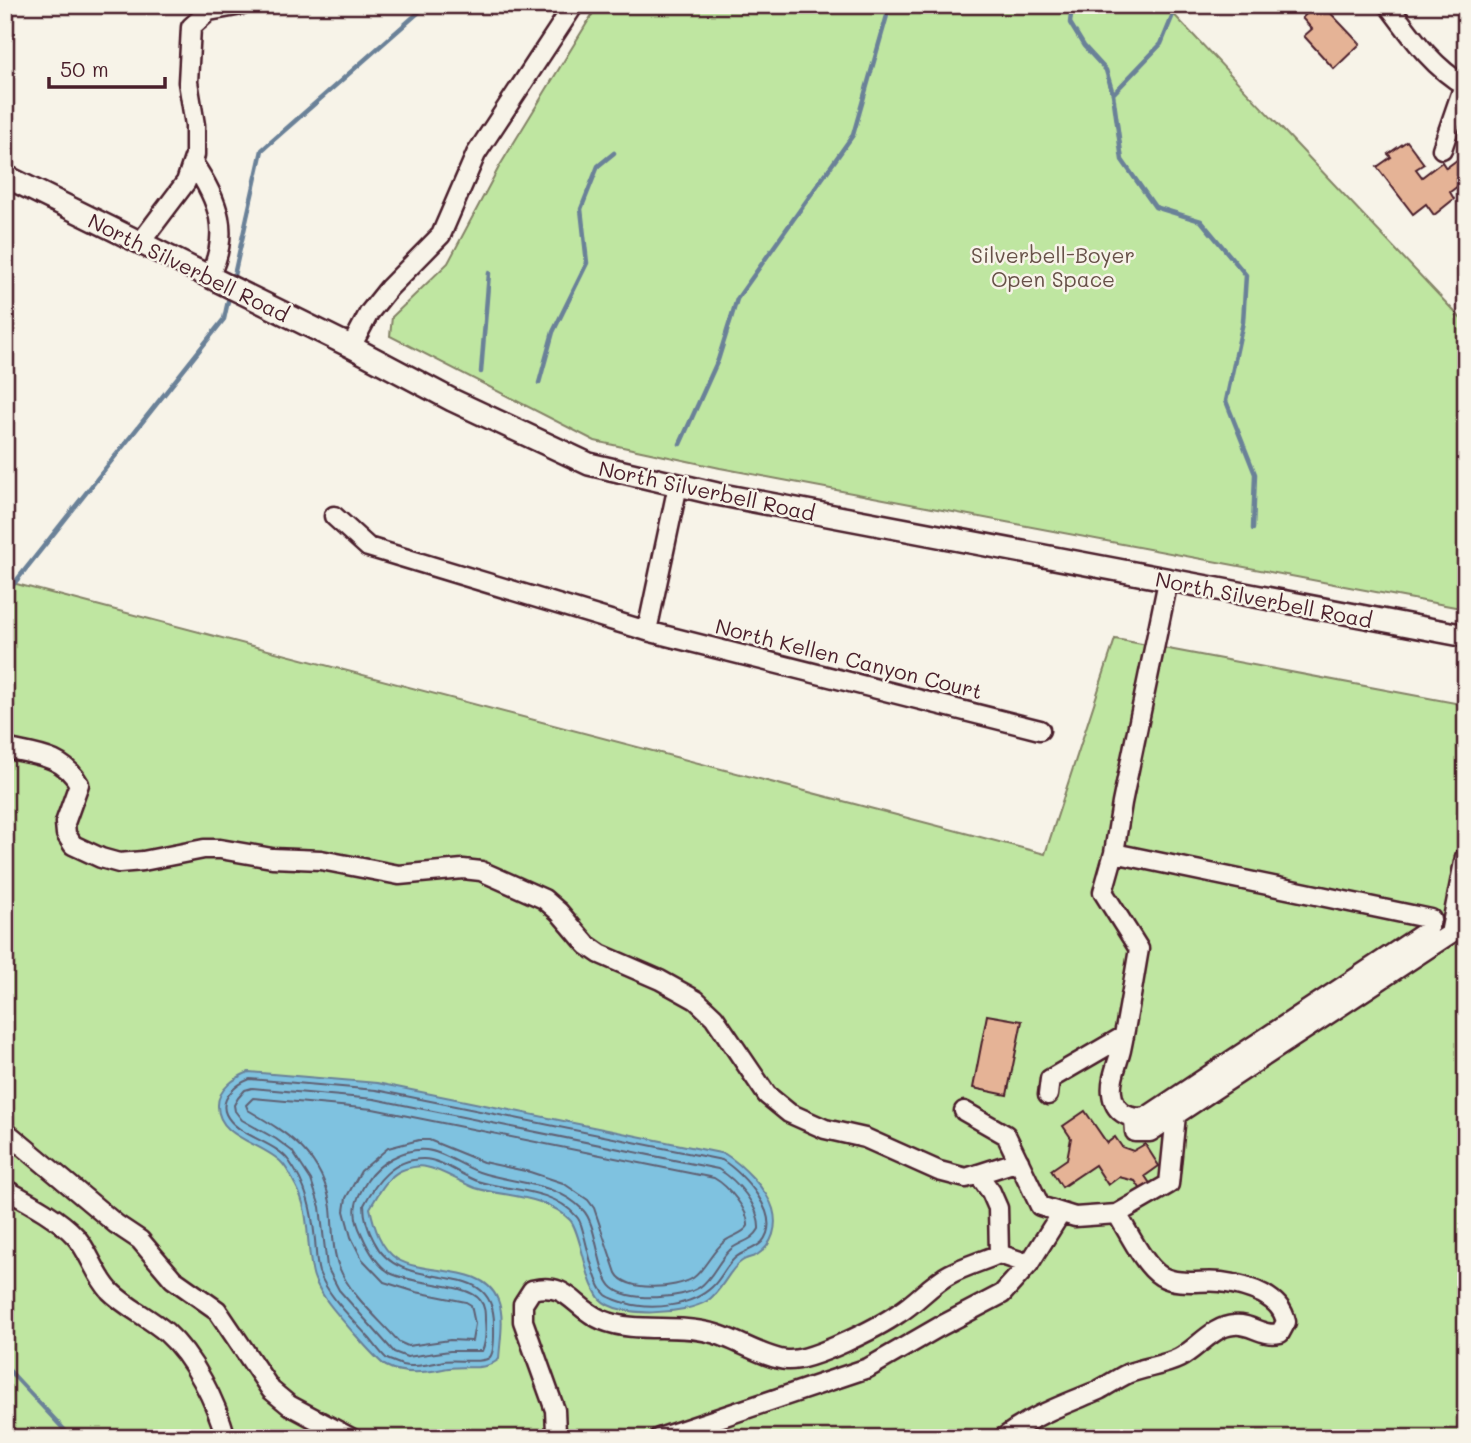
<svg xmlns="http://www.w3.org/2000/svg" width="1471" height="1443" viewBox="0 0 1471 1443" font-family="Mali,sans-serif">
<style>
.green{fill:#bfe6a1;stroke:#848266;stroke-width:2}
.water{fill:#7fc2e0;stroke:#6a8198;stroke-width:2}
.lines{fill:none;stroke-linecap:round;stroke-linejoin:round}
.shore{stroke:#5f6073;stroke-width:2}
.stream{stroke:#6a8198;stroke-width:4.5}
.building{fill:#e5b396;stroke:#4a1f2b;stroke-width:2}
.minor-casing{stroke:#4a1f2b;stroke-width:23}
.major-casing{stroke:#4a1f2b;stroke-width:26}
.minor{stroke:#f7f3e8;stroke-width:18}
.major{stroke:#f7f3e8;stroke-width:21}
.labels{text-anchor:middle;dominant-baseline:central;stroke-width:5;stroke-linejoin:round;paint-order:stroke}
.park-label{font-size:21px;fill:#675148;stroke:#f7f3e8}
.street-label{font-size:21px;fill:#4a1f2b;stroke:#f7f3e8}
</style>
<rect width="100%" height="100%" fill="#f7f3e8"/>
<filter id="ink" filterUnits="userSpaceOnUse"><feTurbulence type="fractalNoise" baseFrequency=".0143" numOctaves="2"/><feDisplacementMap in="SourceGraphic" scale="14" xChannelSelector="R" yChannelSelector="G"/><feConvolveMatrix kernelMatrix="1 2 1 2 8 2 1 2 1" color-interpolation-filters="sRGB"/></filter>
<g filter="url(#ink)">
<path class="green" d="M598 5H1165L1466 324V609L720 468 595 441 390 336 392 317 448 263 499 167Z
M5 581 1045 854 1115 639 1466 705V1438H5Z"/>
<path class="water" d="M249 1072 377 1083 725 1154C741 1164 767 1189 773 1209 778 1226 773 1245 757 1255 752 1258 746 1258 742 1261 727 1271 723 1291 707 1301 686 1314 618 1319 600 1299 597 1296 594 1289 592 1285 585 1270 579 1229 570 1220 546 1195 506 1197 475 1188 459 1182 443 1170 426 1167 420 1165 406 1168 400 1171 386 1178 378 1195 370 1208 374 1226 380 1248 397 1259 426 1277 483 1262 498 1300 505 1317 500 1341 499 1359 483 1373 463 1364 443 1369 424 1373 403 1375 386 1366 377 1361 332 1309 325 1298 320 1291 313 1278 312 1269 306 1242 310 1211 296 1186 292 1179 288 1169 282 1163 264 1143 217 1138 218 1105 218 1089 236 1077 249 1072Z"/>
<g class="lines">
<path class="shore" d="M250 1079 376 1090 722 1160C743 1173 784 1216 762 1242 754 1250 743 1251 735 1258 725 1267 721 1279 712 1287 692 1306 652 1311 626 1303 621 1302 610 1298 606 1295 595 1286 588 1250 584 1235 582 1229 581 1220 576 1216 552 1188 509 1191 477 1181 460 1175 441 1159 423 1159 393 1159 376 1182 364 1205 364 1218 368 1230 374 1241 402 1300 496 1251 494 1326 494 1333 495 1351 490 1357 484 1364 455 1359 444 1361 432 1364 414 1368 402 1365 398 1363 391 1361 387 1359 381 1354 375 1345 370 1339 352 1318 329 1298 319 1272 316 1262 316 1250 315 1240 312 1211 307 1186 289 1161 275 1141 236 1136 226 1114 219 1098 237 1084 250 1079Z
M252 1088 374 1099 718 1169C737 1180 760 1206 759 1229 752 1242 740 1241 730 1250 718 1261 713 1278 700 1287 682 1299 630 1302 613 1288 597 1275 598 1225 583 1210 555 1181 514 1184 479 1172 462 1166 444 1152 426 1150 404 1148 378 1163 367 1181 354 1201 351 1213 362 1235 368 1249 377 1265 390 1273 412 1285 467 1283 480 1300 485 1306 485 1313 485 1320 486 1330 486 1343 482 1351H450L407 1357 394 1352 339 1290 327 1267 320 1207 311 1180 292 1151 276 1139 242 1120 235 1111 234 1105 238 1098 245 1090Z
M253 1098 373 1109 714 1178C728 1186 749 1210 748 1226 743 1234 733 1235 725 1241 712 1251 704 1271 693 1278 676 1289 626 1292 616 1273L594 1208 588 1200 563 1183 530 1172 483 1162 429 1140H419L388 1148 361 1171 346 1198 344 1211 351 1237 362 1259 384 1282 416 1292 466 1302 471 1305 475 1324 472 1341 450 1340 408 1346 399 1342C379 1319 350 1295 339 1267 332 1250 333 1227 331 1208 323 1155 290 1135 248 1110L246 1105Z"/>
<path class="stream" d="M1072 5 1070 23 1084 46 1106 70 1113 94 1122 160 1155 207 1201 221 1246 275 1243 322 1226 401 1255 474 1253 529
M1113 94 1161 44 1177 5
M233 280 262 150 427 5
M481 372 489 273
M539 383 553 332 587 263 581 209 598 166 614 153
M680 444 718 360 737 299 853 135 890 5
M5 595 224 319 230 292
M5 1366 72 1438"/>
</g>
<path class="building" d="M1316 5H1323L1360 44 1334 69 1304 36 1312 29 1302 18Z
M1407 141 1424 164 1416 169 1422 177 1442 162 1446 168 1461 157 1466 163V180L1450 192 1454 199 1434 215 1426 204 1413 214 1377 167 1391 157 1388 154Z
M987 1015 1022 1021 1007 1095 973 1088Z
M1085 1111 1107 1143 1115 1137 1122 1147 1133 1151 1145 1144 1159 1166 1145 1176 1151 1185 1142 1191 1135 1181 1119 1177 1108 1185 1095 1165 1062 1187 1051 1170 1067 1159 1071 1138 1063 1126Z"/>
<g class="lines">
<g class="minor-casing">
<path id="minor" d="M1388 5C1410 34 1432 67 1464 85
M1442 149 1464 85
M193 163C219 201 231 233 209 277
M140 243 186 182 195 155V125L188 82 191 27 209 11 242 5
M351 347 369 313 389 288 441 235 476 154 574 5
M334 516 368 547 647 631 1040 730
M647 631 678 485
M5 748C35 755 63 755 79 784L65 823 66 834 73 845 101 858 119 863 143 861 204 849H220L272 858 321 860 399 875 463 869 481 871 544 899 559 912 587 945 600 954 660 980 696 1000 714 1017 767 1095 789 1113 825 1129 865 1138 939 1171 966 1178 1019 1161
M1114 853 1431 919 1428 930 1146 1117C1128 1120 1114 1112 1112 1093 1110 1080 1118 1063 1121 1050 1128 1017 1133 983 1139 949L1103 892 1114 853 1122 803 1168 581
M1048 1095 1050 1079 1124 1036
M964 1111 1006 1135 1040 1206 1075 1217 1117 1214 1169 1184 1176 1115
M1134 1119 1135 1132H1150L1450 934 1465 857
M5 1131 116 1224 140 1240 173 1279 217 1310 271 1390 289 1405 351 1438
M978 1174 991 1192 998 1208 999 1254
M5 1189C27 1201 59 1218 76 1237 90 1253 95 1275 110 1291 126 1307 148 1317 166 1332 194 1357 216 1402 226 1438
M553 1438 556 1432 555 1410 523 1321V1304L532 1290C568 1281 573 1308 602 1320 636 1334 676 1323 712 1333 734 1338 766 1359 787 1360 811 1362 879 1327 899 1313 917 1302 931 1284 950 1274 965 1266 983 1261 999 1254L1029 1264
M659 1438 868 1368 939 1327 1002 1294 1029 1264 1061 1213
M1003 1438C1035 1414 1063 1405 1099 1390 1108 1385 1117 1379 1127 1374 1144 1367 1163 1366 1179 1358 1197 1349 1213 1326 1234 1325 1251 1323 1261 1337 1280 1333L1286 1322C1283 1308 1275 1301 1263 1294 1249 1287 1236 1284 1221 1282 1202 1280 1178 1286 1161 1276 1144 1266 1128 1231 1117 1214"/>
</g>
<g class="major-casing">
<path id="major" d="M5 176 348 345 452 400 589 464 717 494 1466 636"/>
</g>
<use href="#minor" class="minor"/>
<use href="#major" class="major"/>
</g>
</g>
<g class="labels">
<g class="park-label">
<text x="1053" y="254">Silverbell-Boyer<tspan x="1053" dy="24">Open Space</tspan></text>
</g>
<g class="street-label">
<text transform="translate(189 267) rotate(26)">North Silverbell Road</text>
<text transform="translate(707 490) rotate(12)">North Silverbell Road</text>
<text transform="translate(1264 599) rotate(11)">North Silverbell Road</text>
<text transform="translate(849 658) rotate(14)">North Kellen Canyon Court</text>
</g>
</g>
<rect width="1471" height="1443" fill="none" stroke="#f7f3e8" stroke-width="28"/>
<rect x="14" y="14" width="1443" height="1415" fill="none" stroke="#4a1f2b" stroke-width="2.5" filter="url(#ink)"/>
<path d="M49 77v10h116v-10" fill="none" stroke="#4a1f2b" stroke-width="3.5"/>
<text x="60" y="77" font-size="21" fill="#4a1f2b" stroke="#f7f3e8" stroke-width="5" paint-order="stroke">50 m</text>
</svg>
